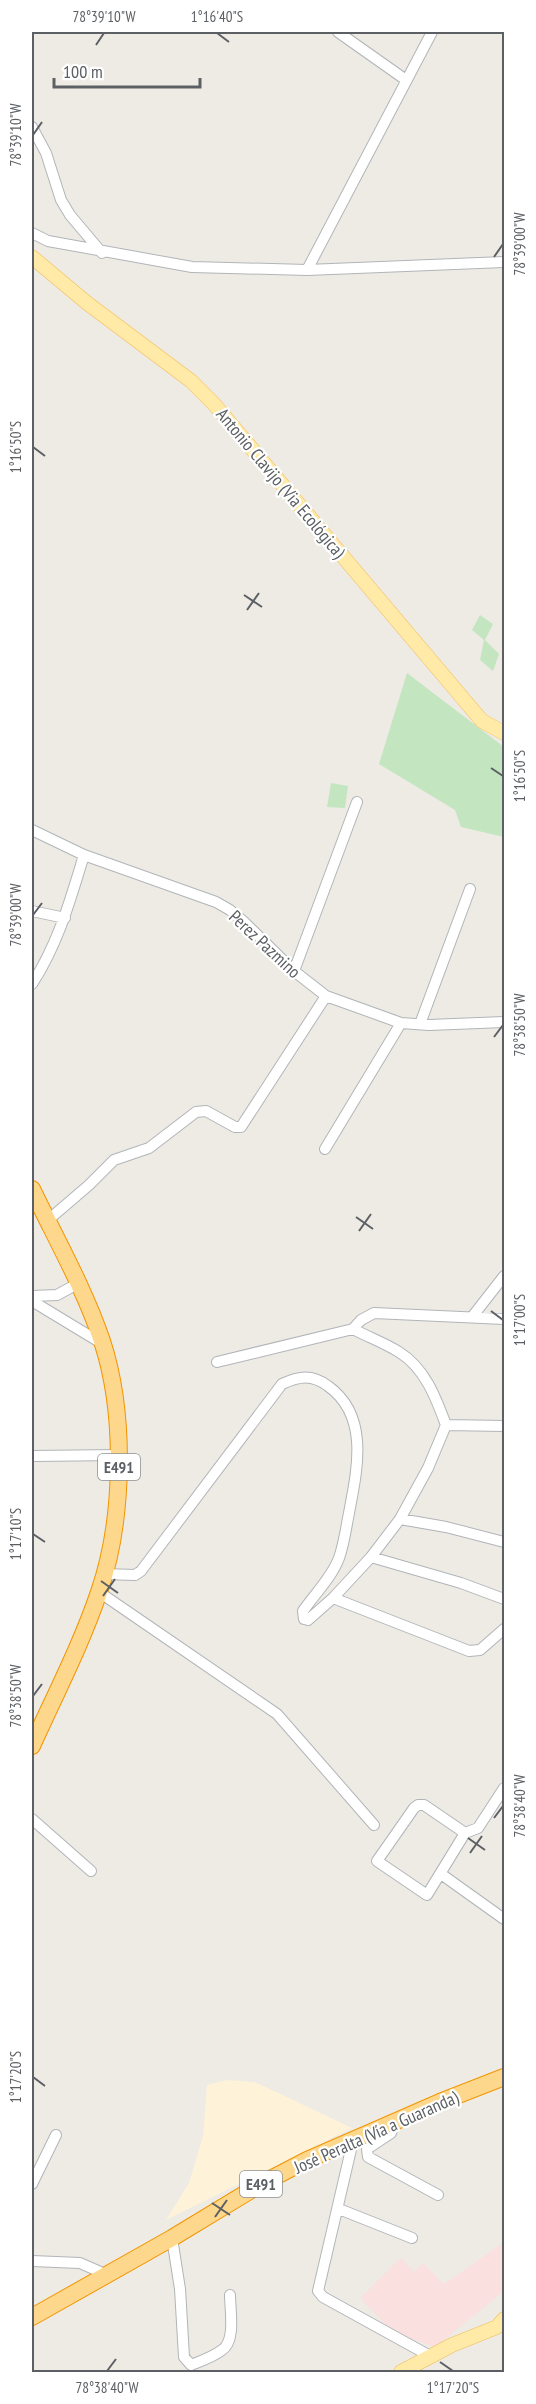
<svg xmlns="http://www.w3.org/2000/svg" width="536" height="2404" viewBox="0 0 536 2404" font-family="'PT Sans Narrow',sans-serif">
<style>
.commercial{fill:#fef2d9}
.medical{fill:#fbe0e0}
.green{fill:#c3e6c0}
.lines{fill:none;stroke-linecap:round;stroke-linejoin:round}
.minor-casing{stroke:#b1b5b9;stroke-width:12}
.major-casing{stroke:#f2bb59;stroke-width:15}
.highway-casing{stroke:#f29400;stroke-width:18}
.minor{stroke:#fff;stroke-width:10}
.major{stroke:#ffeaa8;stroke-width:14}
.highway{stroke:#fdd88c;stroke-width:16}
.ticks{fill:none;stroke:#5c6064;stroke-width:2}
.labels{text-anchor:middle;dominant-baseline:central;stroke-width:4.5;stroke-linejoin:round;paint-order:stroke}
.shield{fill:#fff;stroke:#8d9092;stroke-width:1.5}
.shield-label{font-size:16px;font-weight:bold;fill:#5c6064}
.street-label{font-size:18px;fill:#5c6064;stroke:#fff}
.neatline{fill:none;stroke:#5c6064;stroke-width:2}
.ticks-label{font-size:15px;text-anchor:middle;fill:#5c6064}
</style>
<rect width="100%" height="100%" fill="#eeebe4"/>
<path class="commercial" d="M227 2080 255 2082 352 2128 166 2220 189 2183 203 2136 207 2085Z"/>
<path class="medical" d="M504 2242V2291L435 2347 393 2332 360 2298 401 2258 414 2272 423 2263 444 2284Z"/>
<path class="green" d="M480 615 493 624 485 640 499 654 493 671 480 660 484 640 472 630Z
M407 673 504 747V837L461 827 455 810 379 764Z
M331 783 348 786 345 808 327 807Z"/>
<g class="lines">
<g class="minor-casing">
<path id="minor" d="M338 32 406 80
M32 127 46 153 61 200 70 215 102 253
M32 233 48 241 192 267 307 270 504 262
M307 270 432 32
M32 830 84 855 216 902 230 910 242 920 294 971 326 996 401 1023 429 1025 504 1022
M32 911 65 918
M294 971 357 802
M32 984C58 944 70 901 84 855
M420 1024 470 889
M325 1149 401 1023
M47 1221 89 1185 114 1160 149 1148 196 1112 206 1111 235 1127H241L326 996
M32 1296 57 1295 79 1283
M32 1301 103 1344
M472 1317 504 1276
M217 1362 353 1329
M446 1425 504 1426
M32 1456 119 1455
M400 1519 446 1527 504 1542
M371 1557 461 1583 504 1599
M104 1574 135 1575 141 1571 282 1384C299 1376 312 1374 328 1386 370 1416 357 1470 349 1513 346 1528 344 1544 339 1558 332 1577 314 1595 303 1611L304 1619 308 1620 333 1598 371 1557 400 1519 428 1468 446 1425C436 1398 425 1368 399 1352 385 1343 368 1337 353 1329L361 1320 374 1313 504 1319
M99 1592 277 1714 374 1825
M333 1598 469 1651 480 1650 504 1629
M418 1805H424L465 1833 427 1895 377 1861 414 1808Z
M32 1819 91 1871
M465 1833 478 1828 504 1788
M441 1874 504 1919
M394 2124 391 2133 367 2149 368 2157 438 2195
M353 2141 318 2291 323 2297 430 2356
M32 2184 56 2135
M339 2209 412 2238
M172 2238 180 2289 184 2357 191 2365C201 2361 213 2357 222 2350 236 2341 230 2310 230 2295
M32 2261 80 2263 105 2274"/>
</g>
<g class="major-casing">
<path id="major" d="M32 257 87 303 191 381 214 404 482 721 504 733
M401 2372 452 2345 497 2327 504 2319"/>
</g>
<g class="highway-casing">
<path id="highway" d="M32 1189C56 1239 84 1288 102 1341 126 1414 124 1520 99 1592 81 1645 55 1695 32 1746
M32 2317 172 2238 261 2184 307 2160 440 2102 504 2077"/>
</g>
<use href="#minor" class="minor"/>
<use href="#major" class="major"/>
<use href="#highway" class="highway"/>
</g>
<path class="ticks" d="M217 33 229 42M96 45 104 33M33 135 42 122M494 257 503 244M33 447 45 456M244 595 262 607M247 610 259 593M491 768 503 776M33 915 42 903M494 1037 503 1025M356 1217 373 1229M359 1231 371 1214M491 1311 503 1320M33 1534 45 1542M101 1581 118 1593M103 1596 115 1579M33 1696 42 1684M494 1818 503 1806M468 1838 485 1850M470 1853 482 1836M33 2077 45 2086M212 2203 230 2215M215 2217 227 2200M440 2362 453 2371M107 2371 116 2359"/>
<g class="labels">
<g class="shield">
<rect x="98" y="1454" width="42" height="26" rx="4.5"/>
<rect x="240" y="2171" width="42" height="26" rx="4.5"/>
</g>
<g class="shield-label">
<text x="119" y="1467">E491</text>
<text x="261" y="2184">E491</text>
</g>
<g class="street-label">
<text transform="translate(281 483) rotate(50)">Antonio Clavijo (Via Ecológica)</text>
<text transform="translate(265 944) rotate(43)">Perez Pazmino</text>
<text transform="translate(376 2132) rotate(-24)">José Peralta (Vía a Guaranda)</text>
</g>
</g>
<rect width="536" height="2404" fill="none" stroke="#ffffff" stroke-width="66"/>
<path d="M54 78v9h146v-9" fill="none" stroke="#5c6064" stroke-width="3"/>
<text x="63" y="78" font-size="18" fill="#5c6064" stroke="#ffffff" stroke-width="4.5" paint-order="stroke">100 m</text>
<rect x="33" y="33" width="470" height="2338" class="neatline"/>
<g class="ticks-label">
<text x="104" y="22">78°39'10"W</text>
<text x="217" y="22">1°16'40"S</text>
<text transform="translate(16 135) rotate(-90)" y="5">78°39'10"W</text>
<text transform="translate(520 244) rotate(-90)" y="5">78°39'00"W</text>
<text transform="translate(16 447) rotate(-90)" y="5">1°16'50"S</text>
<text transform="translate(520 776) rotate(-90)" y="5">1°16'50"S</text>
<text transform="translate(16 915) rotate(-90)" y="5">78°39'00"W</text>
<text transform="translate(520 1025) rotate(-90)" y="5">78°38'50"W</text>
<text transform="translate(520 1320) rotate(-90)" y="5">1°17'00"S</text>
<text transform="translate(16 1534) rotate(-90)" y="5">1°17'10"S</text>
<text transform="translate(16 1696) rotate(-90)" y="5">78°38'50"W</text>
<text transform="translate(520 1806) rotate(-90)" y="5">78°38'40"W</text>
<text transform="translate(16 2077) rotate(-90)" y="5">1°17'20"S</text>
<text x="107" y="2393">78°38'40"W</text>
<text x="453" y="2393">1°17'20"S</text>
</g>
</svg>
